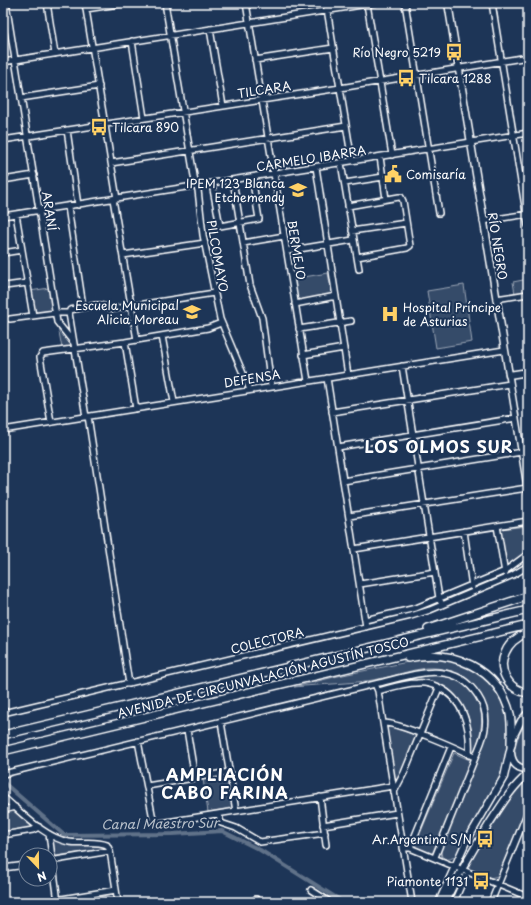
<svg xmlns="http://www.w3.org/2000/svg" width="531" height="905" viewBox="0 0 531 905" font-family="'Playpen Sans',sans-serif">
<style>
.green{fill:#364b69;stroke:#9aa5b4}
.lines{fill:none;stroke-linecap:round;stroke-linejoin:round}
.canal{stroke:#617289;stroke-width:4}
.minor-casing{stroke:#fff;stroke-width:8}
.major-casing{stroke:#fff;stroke-width:9}
.highway-casing{stroke:#fff;stroke-width:10}
.minor{stroke:#1d3557;stroke-width:5}
.major{stroke:#1d3557;stroke-width:6}
.highway{stroke:#1d3557;stroke-width:7}
.labels{text-anchor:middle;dominant-baseline:central;stroke-width:4;stroke-linejoin:round;paint-order:stroke}
.poi-label{font-size:12px;fill:#fff;stroke:#1d3557;text-anchor:end}
.street-label{font-size:12px;fill:#fff;stroke:#1d3557}
.water-label{font-size:13px;font-style:italic;fill:#b8c0ca;stroke:#1d3557}
.district-label{font-size:16px;font-weight:bold;letter-spacing:1px;fill:#fff;stroke:#1d3557}
</style>
<rect width="100%" height="100%" fill="#1d3557"/>
<filter id="ink" filterUnits="userSpaceOnUse"><feTurbulence type="fractalNoise" baseFrequency=".025" numOctaves="2"/><feDisplacementMap in="SourceGraphic" scale="8" xChannelSelector="R" yChannelSelector="G"/><feConvolveMatrix kernelMatrix="1 2 1 2 8 2 1 2 1" color-interpolation-filters="sRGB"/></filter>
<g filter="url(#ink)">
<path class="green" d="M328 273 332 296 296 302 292 279Z
M528 279V291L515 294 513 282Z
M464 285 472 342 436 348 427 291Z
M49 288 52 310 34 313 30 291Z
M58 327 73 345 62 348Z
M528 526V550L507 566 500 529Z
M428 658C450 657 471 665 486 680 512 704 512 732 503 764 501 771 500 778 497 784 485 809 469 832 456 856 450 859 448 861 442 857L440 847 486 736C487 731 488 725 488 721 486 686 459 666 426 668 410 670 394 676 379 679 351 684 321 684 294 687L338 676Z
M436 674C446 676 457 678 466 684 487 702 484 732 473 754L471 753 468 716 457 697 449 689 433 684 382 689 381 685Z
M528 720V766H527C504 761 519 732 528 720Z
M389 725 417 736 397 783H395L386 728V726Z
M454 753 472 761 432 854 414 848Z
M225 775 229 777 233 806 230 808 208 812 203 779Z
M528 777V804L498 876 490 878 469 869C467 853 485 845 488 830L514 790Z
M13 810 17 811 34 826 32 828 3 832V813Z
M54 840 84 845 105 847 106 848 105 849 55 856H54L52 841Z"/>
<g class="lines">
<path class="canal" d="M3 782 64 835 173 834 222 831 260 850 343 902"/>
<g class="minor-casing">
<path id="minor" d="M6 3 57 322 73 342
M47 3 55 54
M85 3 117 199
M165 3 195 182 198 190 203 235 220 319 250 390
M246 3 308 381
M326 3 352 161
M405 3 439 213
M492 3 528 225
M367 4 392 155
M86 9 125 3
M3 23 9 22
M210 29 223 106
M132 41 144 118
M255 60 333 48
M3 62 374 3
M21 98 99 86
M67 130 78 205
M3 140 340 88 528 57
M380 157 386 199
M111 163 346 126
M341 163 359 269
M316 167 348 375
M520 176 528 174
M3 180 34 175
M233 180 250 285 262 318 271 386
M345 183 383 177
M212 184 220 226 259 219 252 177
M113 199 137 340
M348 206 399 197H401L403 201 410 246 407 248 357 257
M68 207 83 306
M16 214 33 316
M3 216 528 133
M483 221 528 214
M352 231 406 223
M243 243 284 236
M287 251 353 240
M3 253 22 250
M123 255 205 243
M5 286 27 283
M496 299 528 294
M295 304 336 296
M10 319 55 313H69
M299 329 351 321
M162 336 174 402
M125 342 136 409
M303 355 344 348
M402 366 439 598 442 605
M509 375 528 493
M327 378 366 627
M332 412 510 384
M88 416 129 684
M86 417 69 313 70 310 96 305H100L113 309 214 293
M51 422 40 357 43 353 125 342 208 328 221 323
M3 430 504 350
M338 447 516 418
M343 481 528 451
M349 516 527 488
M497 526 505 573
M464 531 472 587
M354 549 528 521
M360 584 435 572
M365 620 416 608 505 571 528 554
M375 684 378 691 383 723 412 902
M378 691C390 688 404 683 417 683 424 682 431 684 438 687 464 699 471 728 469 755
M3 713 411 616 430 610 513 575 528 566
M221 722 236 811
M383 723C397 722 457 748 472 756
M187 730 195 778
M138 741 154 824 393 786
M3 774 375 684C411 676 454 657 478 696 488 711 487 728 481 743L435 857
M147 786 229 772
M394 792 404 773 439 688
M3 797C21 812 45 838 69 842 81 844 95 840 107 845L110 851 118 902
M320 797 326 845
M3 810 15 807
M219 814 221 823 236 828 260 842 325 833
M323 825 397 813
M49 834 58 902
M3 835 33 830 39 827
M403 848H410L528 897
M410 848 451 747
M50 861 110 851
M3 868 26 865
M311 890 330 902
M256 899V902
M43 902 116 890
M454 902 467 872
M491 902 528 811"/>
</g>
<g class="major-casing">
<path id="major" d="M448 3 509 375 528 372
M511 753C512 763 517 769 528 769
M439 902 465 844 504 777 513 737 521 721 528 713
M445 902C458 875 473 850 489 824 501 806 511 788 528 774"/>
</g>
<g class="highway-casing">
<path id="highway" d="M428 629 528 596
M528 632C519 636 509 643 505 653 497 671 509 690 528 693
M408 658C451 648 499 668 510 714 512 725 511 735 511 745
M3 735 528 610
M3 751 528 625"/>
</g>
<use href="#minor" class="minor"/>
<use href="#major" class="major"/>
<use href="#highway" class="highway"/>
</g>
</g>
<defs>
<g id="bus-bare" transform="scale(1.38)"><path d="M-5-6H5V4H4V6H2V4H-2V6H-4V4H-5ZM-3.5-4V0h7V-4ZM-3.5 1.2v1.5H-2V1.2ZM2 1.2v1.5H3.5V1.2Z" fill="#ffd166" stroke="#1d3557" stroke-width="2.5" paint-order="stroke"/></g>
<g id="civic-bare" transform="scale(1.38)"><path d="M-.6-6.5H3V-4.5H.6V-3L4-1V1h2V6H-6V1h2V-1L-.6-3ZM-1.2 2.5V6h2.4V2.5Z" fill="#ffd166" stroke="#1d3557" stroke-width="2.5" paint-order="stroke"/></g>
<g id="school-bare" transform="scale(1.38)"><path d="M0-5L7-2L0 1L-7-2ZM-4 1L0 2.5L4 1V4Q0 6-4 4Z" fill="#ffd166" stroke="#1d3557" stroke-width="2.5" paint-order="stroke"/></g>
<g id="hospital-bare" transform="scale(1.38)"><path d="M-5-5h3v3.5h4V-5h3V5h-3V1.5h-4V5h-3Z" fill="#ffd166" stroke="#1d3557" stroke-width="2.5" paint-order="stroke"/></g>
</defs>
<g fill-rule="evenodd">
<use href="#bus-bare" x="454" y="52"/>
<use href="#bus-bare" x="406" y="78"/>
<use href="#bus-bare" x="99" y="127"/>
<use href="#civic-bare" x="393" y="174"/>
<use href="#school-bare" x="298" y="190"/>
<use href="#school-bare" x="192" y="312"/>
<use href="#hospital-bare" x="390" y="314"/>
<use href="#bus-bare" x="485" y="839"/>
<use href="#bus-bare" x="481" y="881"/>
</g>
<g class="labels">
<g class="poi-label">
<text x="441" y="52">Río Negro 5219</text>
<text x="419" y="78" text-anchor="start">Tilcara 1288</text>
<text x="112" y="127" text-anchor="start">Tilcara 890</text>
<text x="406" y="174" text-anchor="start">Comisaría</text>
<text x="285" y="183">IPEM 123 Blanca<tspan x="285" dy="14">Etchemendy</tspan></text>
<text x="179" y="305">Escuela Municipal<tspan x="179" dy="14">Alicia Moreau</tspan></text>
<text x="403" y="307" text-anchor="start">Hospital Príncipe<tspan x="403" dy="14">de Asturias</tspan></text>
<text x="472" y="839">Ar.Argentina S/N</text>
<text x="468" y="881">Piamonte 1131</text>
</g>
<g class="street-label">
<text transform="translate(264 89) rotate(-9)">TILCARA</text>
<text transform="translate(311 158) rotate(-9)">CARMELO IBARRA</text>
<text transform="translate(50 211) rotate(81)">ARANÍ</text>
<text transform="translate(498 246) rotate(81)">RÍO NEGRO</text>
<text transform="translate(297 250) rotate(81)">BERMEJO</text>
<text transform="translate(218 256) rotate(80)">PILCOMAYO</text>
<text transform="translate(252 378) rotate(-9)">DEFENSA</text>
<text transform="translate(267 640) rotate(-14)">COLECTORA</text>
<text transform="translate(263 677) rotate(-14)">AVENIDA DE CIRCUNVALACIÓN AGUSTÍN TOSCO</text>
</g>
<g class="water-label">
<text transform="translate(160 823) rotate(-1)">Canal Maestro Sur</text>
</g>
<g class="district-label">
<text x="439" y="446">LOS OLMOS SUR</text>
<text x="225" y="774">AMPLIACIÓN<tspan x="225" dy="18">CABO FARINA</tspan></text>
</g>
</g>
<rect width="531" height="905" fill="none" stroke="#1d3557" stroke-width="16"/>
<rect x="8" y="8" width="515" height="889" fill="none" stroke="#fff" stroke-width="1.5" filter="url(#ink)"/>
<g transform="translate(38 867) rotate(158)"><circle r="19" fill="#1d3557" stroke="#77869a"/>
<path d="M0-3L7 15L0 10L-7 15Z" fill="#ffd166"/>
<text y="-6" font-size="11" font-weight="bold" text-anchor="middle" fill="#ffffff">N</text>
</g>
</svg>
